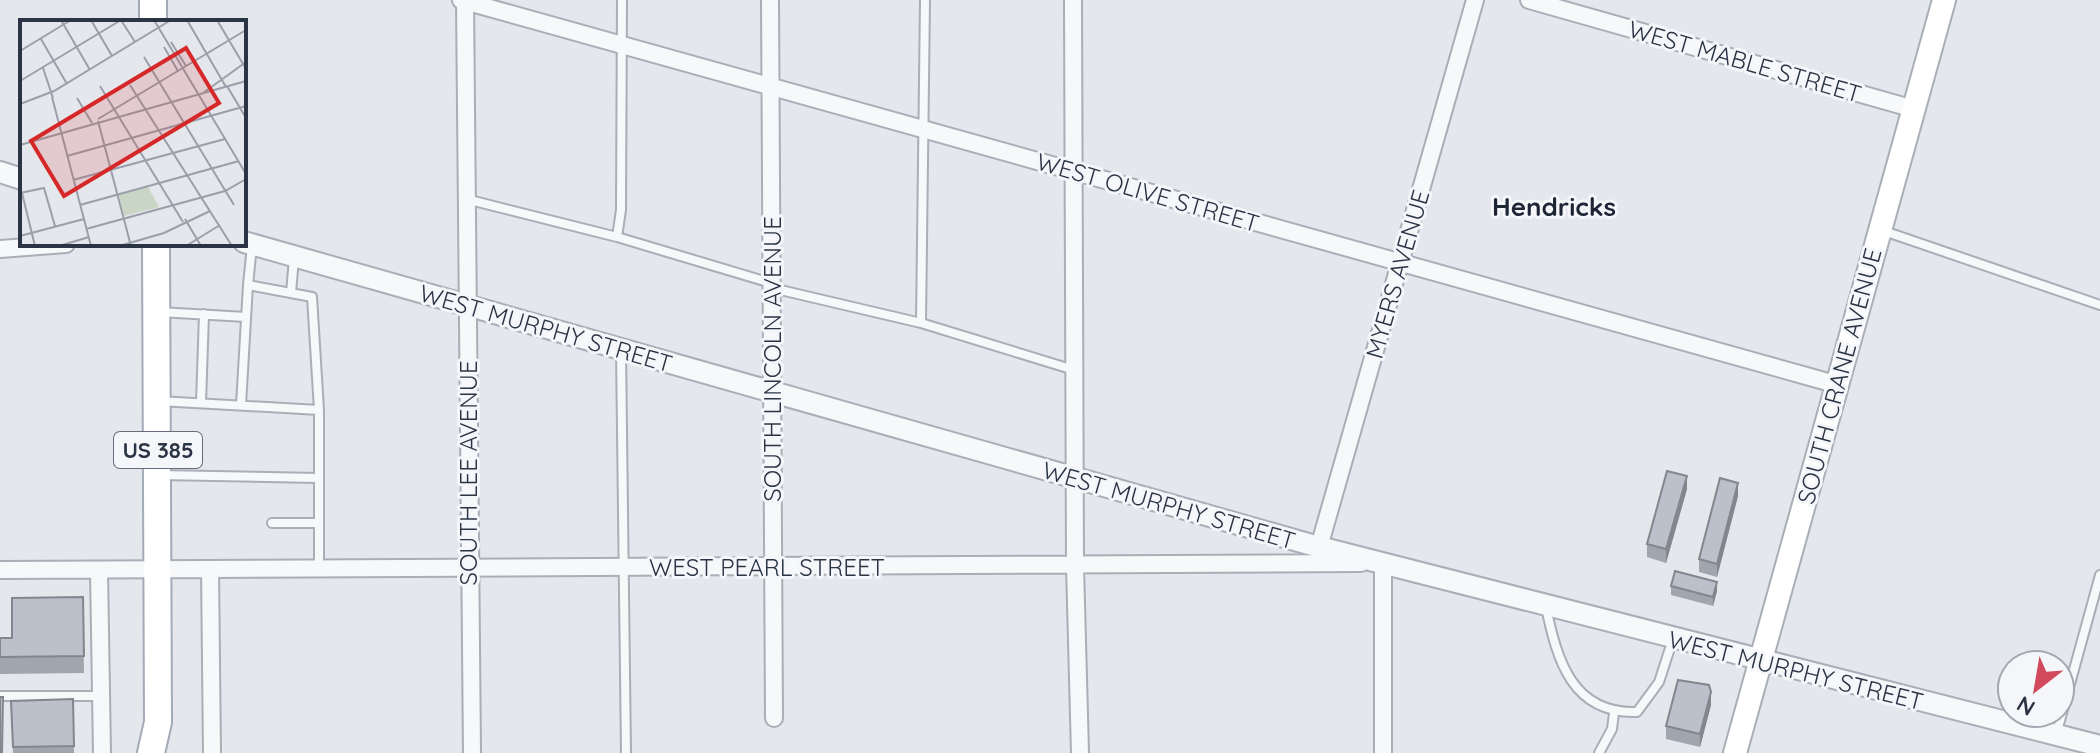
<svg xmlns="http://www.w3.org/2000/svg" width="2100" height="753" viewBox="0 0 2100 753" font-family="Quicksand,sans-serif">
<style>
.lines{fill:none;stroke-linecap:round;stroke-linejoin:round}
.service-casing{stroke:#a9aeb7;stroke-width:12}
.minor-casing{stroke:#a9aeb7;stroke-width:20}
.tertiary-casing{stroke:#a9aeb7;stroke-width:24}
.secondary-casing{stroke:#a9aeb7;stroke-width:26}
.primary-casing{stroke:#a3abb8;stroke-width:30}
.service{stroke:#f7f8fa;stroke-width:8}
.minor{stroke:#f7f8fa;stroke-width:16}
.tertiary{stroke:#f7f8fa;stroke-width:20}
.secondary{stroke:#fff;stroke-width:22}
.primary{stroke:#fff;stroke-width:26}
.wall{fill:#a1a5ae}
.shaded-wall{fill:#83868d}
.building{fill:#bbc0ca;stroke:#83868d;stroke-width:2}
.labels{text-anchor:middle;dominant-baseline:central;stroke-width:6;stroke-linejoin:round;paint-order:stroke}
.shield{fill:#f4f6f9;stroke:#676e7b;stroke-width:2}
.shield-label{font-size:22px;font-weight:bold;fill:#2b3445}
.street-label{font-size:24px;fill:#2b3445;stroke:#f4f6f9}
.neighbourhood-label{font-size:26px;font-weight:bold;fill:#1d2536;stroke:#f4f6f9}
.inset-road{fill:none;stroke:#9a9fa9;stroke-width:2}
.view{fill:#d62828;fill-opacity:0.15;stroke:#d62828;stroke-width:4}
.inset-edge{fill:none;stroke:#2b3445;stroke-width:4}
</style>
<rect width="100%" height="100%" fill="#e4e7ec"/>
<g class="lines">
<g class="service-casing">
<path id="service" d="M622 0 621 210 617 237 771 283
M466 199 617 237
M1881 230 2100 305
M248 285 252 246
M772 288 921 323 1074 370
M291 293 294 258
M159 312 246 317
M921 323 925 0
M621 350 626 753
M159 401 319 410 312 297 248 285 241 405
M201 403 204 314
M319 410V569
M159 475 319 478
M272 523H319
M1546 607C1557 660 1572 714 1637 712L1659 682 1673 639
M0 696H101
M2056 735 2100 575
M1599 753 1612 729 1614 713"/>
</g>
<g class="minor-casing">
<path id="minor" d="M461 0 1835 384
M465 0 472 753
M770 0 774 718
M1073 0 1075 566 1080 753
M1529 0 1914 109
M0 249 66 244
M1319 547 1475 0
M1383 564V753
M210 569 212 753
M0 570 1361 563
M99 570 102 753"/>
</g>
<g class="tertiary-casing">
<path id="tertiary" d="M0 172 22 179
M244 242 1319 547 2100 746"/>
</g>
<g class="secondary-casing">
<path id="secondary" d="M1735 753 1944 0"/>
</g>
<g class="primary-casing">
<path id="primary" d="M153 0V22
M151 753 158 722 156 244"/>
</g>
<use href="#service" class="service"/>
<use href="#minor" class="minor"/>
<use href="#tertiary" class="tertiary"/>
<use href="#secondary" class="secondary"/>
<use href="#primary" class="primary"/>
</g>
<path class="wall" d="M1687 489 1666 563 1647 557V544Z
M1738 496 1717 577 1699 572V559Z
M1671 586 1717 591 1713 606 1671 595Z
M83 597 84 673 0 674V638H12Z
M73 699 74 753H13L11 701Z
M1711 705 1700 747 1666 739V726Z"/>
<path class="shaded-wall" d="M1687 476V489L1666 563V549Z
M1738 483V496L1717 577V564Z
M1717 582V591L1713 606V597Z
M1711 692V705L1700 747V734Z"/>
<path class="building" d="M1667 471 1687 476 1666 549 1647 544Z
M1720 478 1738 483 1717 564 1699 559Z
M1675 571 1717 582 1713 597 1671 586Z
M83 597 84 656 0 657V638H12V598Z
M1678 680 1709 685 1711 692 1700 734 1666 726Z
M0 697H3L2 753H0Z
M73 699 74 746 13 747 11 701Z"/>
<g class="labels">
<rect class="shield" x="114" y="432" width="88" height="36" rx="6"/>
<g class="shield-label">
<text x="158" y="450">US 385</text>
</g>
<g class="street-label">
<text transform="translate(1745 61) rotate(16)">WEST MABLE STREET</text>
<text transform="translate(1148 192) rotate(16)">WEST OLIVE STREET</text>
<text transform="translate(1397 274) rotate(-74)">MYERS AVENUE</text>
<text transform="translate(546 328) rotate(16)">WEST MURPHY STREET</text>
<text transform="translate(772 359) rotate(-90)">SOUTH LINCOLN AVENUE</text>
<text transform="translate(1839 376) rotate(-75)">SOUTH CRANE AVENUE</text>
<text transform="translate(468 473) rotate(-90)">SOUTH LEE AVENUE</text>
<text transform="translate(1169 505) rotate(16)">WEST MURPHY STREET</text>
<text x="767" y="567">WEST PEARL STREET</text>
<text transform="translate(1796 670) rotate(14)">WEST MURPHY STREET</text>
</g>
<g class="neighbourhood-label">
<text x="1554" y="206">Hendricks</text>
</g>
</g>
<g transform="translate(20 20)">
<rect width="226" height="226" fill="#e4e7ec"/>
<path d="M128 167 139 187 104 196 99 175Z" fill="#c9d6c5"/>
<path class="inset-road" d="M41 0 70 50M71 0 92 36M101 0 115 22M134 0 226 154M167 0 206 67M197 0 226 49M21 19 47 64M151 22 166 46M144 27 158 51M0 31 51 0M124 37 214 185M23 48 33 78M0 61 101 0M110 65 212 226M80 66 163 202M207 66 226 98M183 73 226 42M32 77 71 226M57 78 72 103M0 84 34 71 151 0M78 99 226 10M78 101 111 226M0 125 226 61M47 136 226 86M53 160 205 119M0 173 24 168 35 206M2 173 15 226M60 185 219 141M165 199 181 226M66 209 205 171 226 159M0 216 64 199M39 226 69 217M99 226 144 213 190 191M166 226 200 205"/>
<path class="view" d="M166 28 199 83 44 176 11 121Z"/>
<rect width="226" height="226" class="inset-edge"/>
</g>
<g transform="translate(2036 689) rotate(211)"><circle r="38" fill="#f4f6f9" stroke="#a4a8b1" stroke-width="2"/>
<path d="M0-6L14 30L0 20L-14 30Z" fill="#d1495b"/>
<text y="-12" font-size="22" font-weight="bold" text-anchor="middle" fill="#2b3445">N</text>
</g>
</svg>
